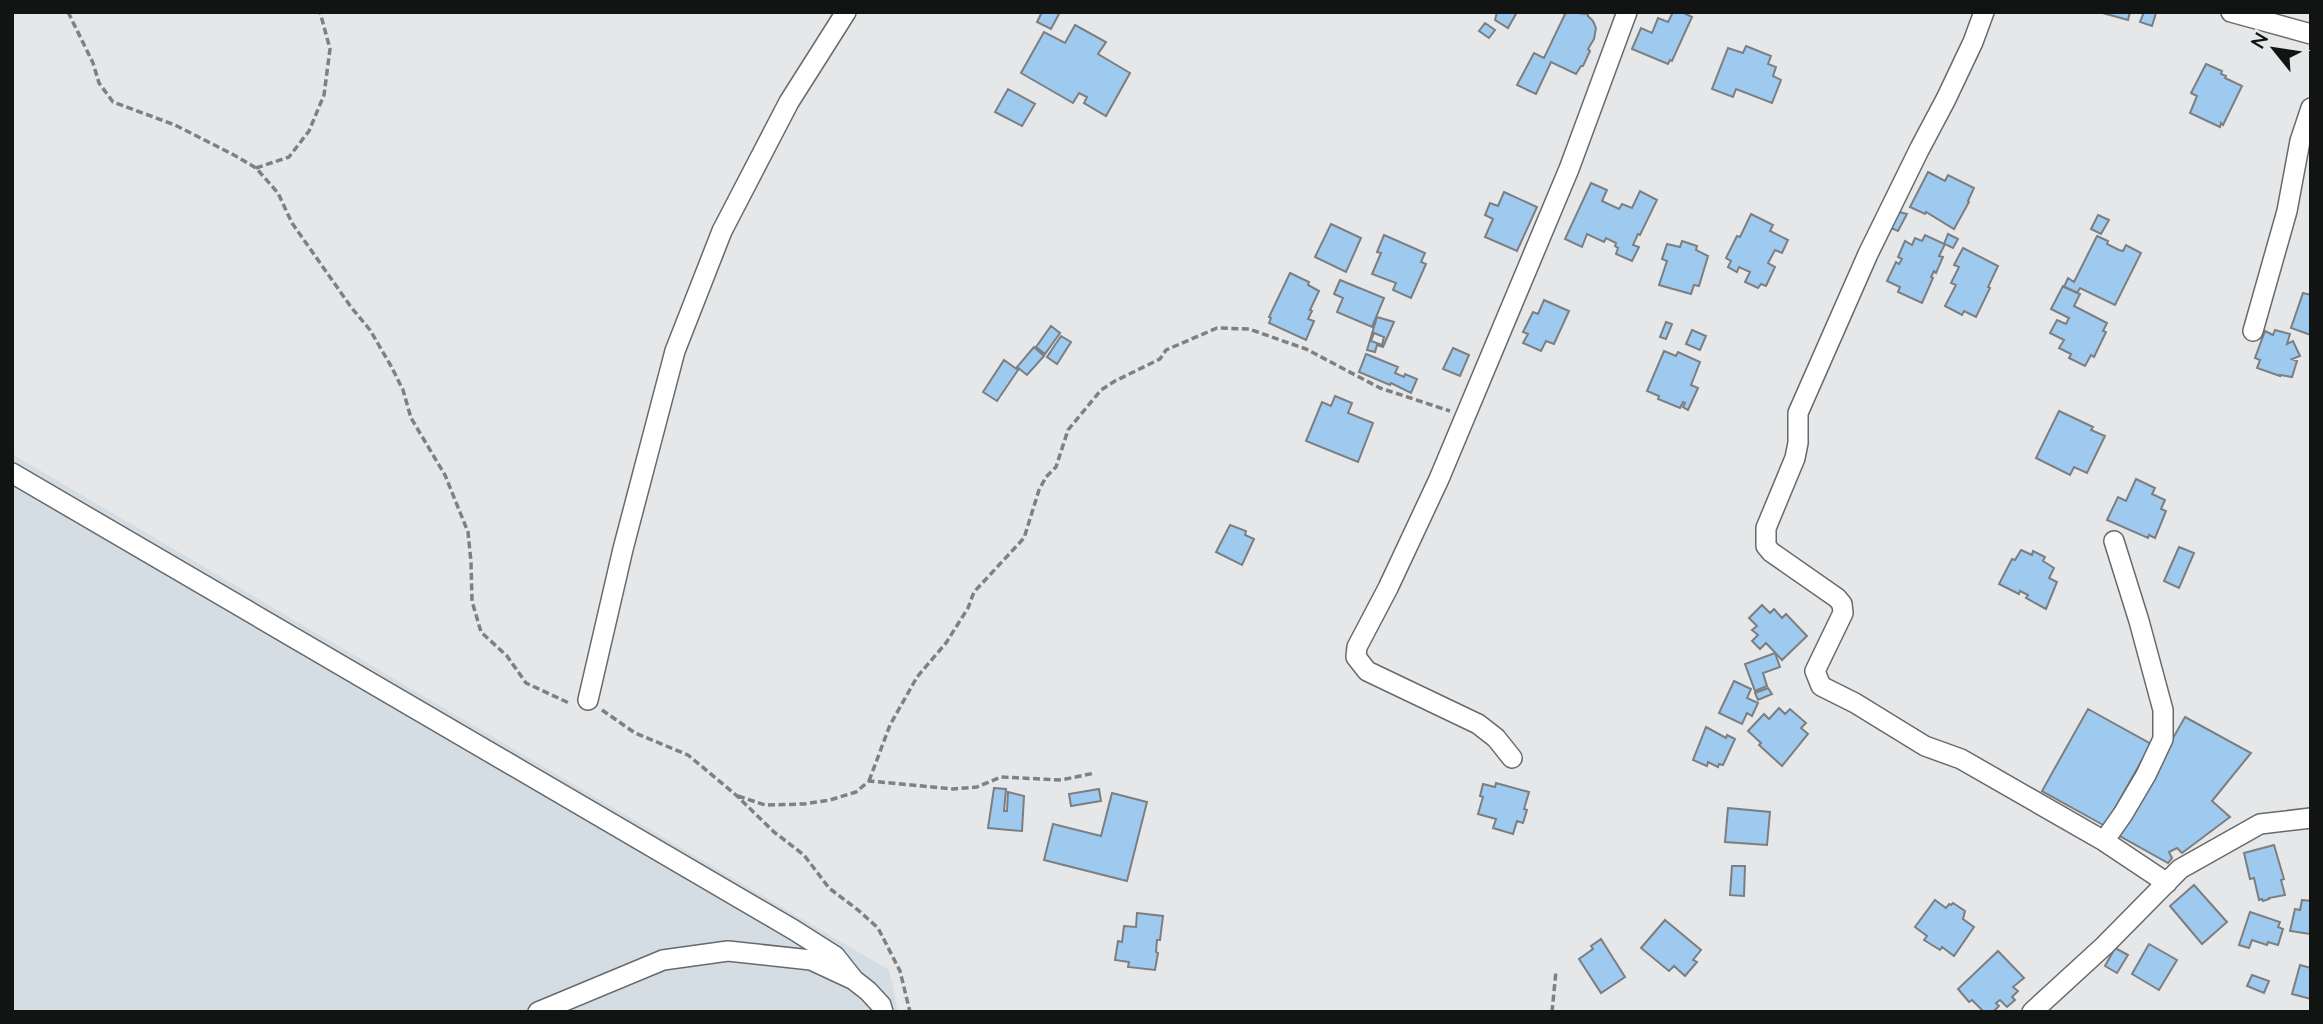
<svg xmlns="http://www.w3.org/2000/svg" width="2323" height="1024" viewBox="0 0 2323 1024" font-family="Lato,sans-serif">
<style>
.built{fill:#d5dde4}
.building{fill:#9ecaf0;stroke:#7c7e80;stroke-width:2;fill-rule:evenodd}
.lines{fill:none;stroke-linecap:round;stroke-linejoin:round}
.minor-casing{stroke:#67696b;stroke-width:22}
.path{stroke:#7e8081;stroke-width:3.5;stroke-dasharray:7 3.5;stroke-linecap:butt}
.minor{stroke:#fff;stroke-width:19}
</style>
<rect width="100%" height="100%" fill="#e5e7e9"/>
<path class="built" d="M12 454 889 970 898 1012H12Z"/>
<path class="building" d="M1042 12H1060L1051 29 1037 22Z
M1497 12H1517L1508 28 1495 20Z
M1566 12 1588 14V16L1593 21 1596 28 1594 39 1588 49 1590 51 1583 66H1581L1576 74 1551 62 1536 94 1517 85 1534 53 1544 58Z
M1673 12H1682L1692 17 1672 61 1670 60 1668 64 1632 49 1641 28 1652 33 1658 18 1668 22Z
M2099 12H2130L2128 20Z
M2144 12 2156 13 2152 26 2140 22Z
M1485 23 1495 30 1489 38 1479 31Z
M1075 25 1106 42 1098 54 1130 73 1106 116 1084 103 1087 97 1079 93 1073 103 1021 73 1044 32 1065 43Z
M1746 46 1771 56 1768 64 1776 67 1773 76 1781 80 1772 103 1736 89 1733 97 1712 89 1728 48 1743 53Z
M2206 64 2222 71 2221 74 2226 76 2225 78 2242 86 2223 125 2221 123 2220 127 2190 113 2197 96 2191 93Z
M1008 89 1035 104 1022 126 995 112Z
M1928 172 1945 181 1948 175 1974 188 1968 201 1969 202 1954 229 1926 212 1925 214 1910 207Z
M1591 183 1607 190 1602 201 1619 209 1622 204 1632 208 1640 191 1657 200 1640 235 1638 234 1633 245 1639 247 1632 261 1616 254 1618 248 1615 246 1616 243 1606 238 1604 242 1587 234 1582 247 1565 239Z
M1504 192 1537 207 1517 251 1485 237 1493 219 1485 215 1490 203 1498 206Z
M1899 212 1907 214 1898 231 1891 228Z
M1751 214 1773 225 1770 231 1788 240 1782 253 1775 250 1768 263 1775 267 1766 286 1761 284 1758 288 1745 282 1750 272 1739 267 1737 272 1728 267 1731 261 1726 258 1737 236 1740 237Z
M2098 215 2109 220 2101 234 2091 229Z
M1331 224 1361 238 1346 272 1315 257Z
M1948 234 1958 239 1953 248 1945 244 1939 256 1943 257 1936 273 1934 271 1931 277 1933 278 1922 303 1898 292 1900 287 1887 281 1896 262 1899 264 1902 259 1898 257 1905 241 1912 245 1915 238 1922 241 1925 235 1944 244Z
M1384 235 1425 253 1421 262 1426 264 1411 298 1393 290 1396 283 1372 274 1381 253 1377 252Z
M2097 236 2108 241 2107 244 2119 250 2123 251 2126 245 2141 253 2115 305 2080 288 2077 293 2064 287 2068 278 2074 282Z
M1682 241 1697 246 1696 250 1708 256 1699 286 1694 285 1691 294 1659 285 1667 261 1662 259 1667 244 1680 247Z
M1963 248 1998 266 1988 287 1990 288 1976 317 1964 311 1962 315 1945 306 1956 285 1951 283 1959 267 1954 265Z
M1290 273 1309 282 1308 285 1319 291 1310 310 1312 311 1308 319 1314 321 1306 340 1269 323 1271 318 1269 317Z
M1340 280 1384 298 1372 327 1337 312 1343 298 1334 294Z
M2063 286 2080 294 2074 306 2107 323 2103 331 2106 332 2094 357 2091 355 2085 366 2069 358 2071 354 2059 348 2064 340 2050 333 2057 320 2066 324 2069 318 2051 309Z
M2303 293 2311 295V335L2291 328Z
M1544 300 1569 311 1554 344 1546 341 1541 351 1523 343 1528 334 1523 332 1533 312 1538 314Z
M1377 317 1394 322 1383 347 1377 345 1375 352 1367 350ZM1374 333 1384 337 1382 345 1371 341Z
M1666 322 1672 324 1666 339 1660 337Z
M1051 326 1060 333 1045 354 1036 347Z
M1692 330 1706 336 1700 350 1686 344Z
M2275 330 2290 334 2287 344 2293 341 2300 356 2292 359 2297 361 2292 377 2280 375V376L2257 368 2260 360 2255 358 2265 331 2273 335Z
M1061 336 1071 342 1057 364 1047 357Z
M1034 347 1044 356 1027 375 1017 367Z
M1453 348 1469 355 1460 376 1443 369Z
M1664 351 1676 356 1678 352 1700 362 1691 385 1698 388 1688 410 1683 407 1685 403 1683 402 1680 408 1658 399 1659 396 1647 391Z
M1366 354 1398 367 1395 373 1404 377 1405 374 1417 379 1411 393 1391 383 1390 385 1359 372Z
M1004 360 1018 370 997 401 983 392Z
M1335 396 1352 403 1348 413 1373 423 1358 462 1306 441 1322 402 1331 406Z
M2059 411 2093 427 2091 430 2105 436 2087 473 2074 467 2070 475 2036 458Z
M2136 479 2155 488 2152 494 2165 500 2161 509 2166 511 2155 538 2149 535 2148 538 2107 520 2118 497 2126 501Z
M1230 525 1246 531 1245 535 1254 539 1242 565 1216 552Z
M2179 547 2194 553 2179 588 2164 581Z
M2021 550 2032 555 2033 551 2045 557 2043 561 2054 568 2049 578 2057 582 2046 609 2026 598 2028 595 2020 591 2019 594 1999 584 2012 559 2015 560Z
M1762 605 1770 613 1774 609 1782 618 1786 614 1807 636 1782 660 1766 643 1760 649 1752 641 1758 635 1752 630 1757 626 1749 618Z
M1775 653 1780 667 1763 673 1767 686 1755 691 1745 664Z
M1734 681 1751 689 1747 698 1758 703 1752 716 1747 713 1742 724 1719 713Z
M1768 688 1772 694 1758 700 1755 693Z
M1779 708 1785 714 1790 709 1806 723 1801 728 1808 734 1782 766 1759 745 1761 743 1748 731 1764 714 1769 719Z
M2088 709 2151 744 2105 826 2042 791Z
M2185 717 2251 753 2212 801 2230 817 2182 853 2177 848 2169 852 2172 858 2168 863 2118 835Z
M1706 727 1726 738 1727 735 1735 739 1723 765 1719 764 1718 767 1708 762 1707 766 1693 760Z
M1496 783 1529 792 1524 809 1527 810 1523 823 1517 821 1513 834 1493 828 1496 819 1478 814 1483 797 1480 796 1483 784 1495 787Z
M994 788 1006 789 1004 811H1007L1008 792 1024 796 1022 831 988 828Z
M1099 789 1101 801 1071 806 1069 794Z
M1112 793 1147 802 1127 881 1044 860 1053 824 1101 836Z
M1728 808 1770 812 1767 845 1725 842Z
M2274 845 2284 879 2281 880 2285 895 2269 898V899L2263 901 2262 899 2259 900 2254 878 2250 879 2244 853Z
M1732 866H1745L1744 896 1730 895Z
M2194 885 2227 922 2202 944 2170 906Z
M1935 900 1946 908 1949 904 1951 905 1953 903 1965 911 1963 919 1974 927 1954 956 1942 947 1940 950 1924 940 1927 936 1915 927Z
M2302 900 2311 901V934L2290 931 2295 909 2300 910Z
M2250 912 2280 922 2278 927 2283 929 2278 945 2268 942 2267 945 2252 940 2249 948 2239 945Z
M1137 913 1163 916 1160 940H1157L1156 952 1158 953 1155 970 1128 967 1129 962 1115 960 1118 941 1122 942 1124 926 1136 927Z
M1665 920 1701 950 1693 960 1697 962 1685 976 1674 966 1669 971 1641 948Z
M1601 939 1625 977 1601 993 1579 959 1593 949 1591 946Z
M2149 944 2177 960 2159 990 2132 974Z
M2115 948 2128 955 2117 973 2105 966Z
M1998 951 2024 978 2013 987 2018 991 2012 997 2015 1000 2007 1007 2000 1000 1996 1003 1999 1006 1993 1012H1984L1972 1000 1969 1002 1958 989Z
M2300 965 2311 968V999L2292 994Z
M2252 975 2269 981 2264 993 2247 986Z"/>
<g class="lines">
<g class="minor-casing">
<path id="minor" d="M1984 12 1973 42 1946 99 1919 150 1868 254 1798 413V443L1795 458 1766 528V546L1771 552 1837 598 1842 604 1843 613 1815 671 1821 686 1855 703 1925 746 1961 759 2104 841 2167 883
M2231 12 2311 34
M2253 331 2287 211 2300 141 2311 108
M12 473 794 930 835 956 854 980
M588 700 623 549 675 351 722 231 789 102 846 12
M1512 758 1496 738 1478 724 1367 671 1356 657 1357 647 1388 588 1439 479 1569 169 1627 12
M2104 841 2123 814 2146 775 2163 739V710L2139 621 2114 541
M538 1012 663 960 728 951 811 960 854 980 868 991 881 1005 883 1012
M2032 1012 2104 946 2180 869 2260 824 2311 818"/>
</g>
<path class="path" d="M68 12 93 63 99 83 113 102 175 125 234 155 256 168 278 193 292 223 351 307 370 330 391 366 403 390 411 418 445 475 468 532 471 562 472 601 481 632 507 656 526 683 569 703
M256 168 289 157 309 131 324 95 330 49 320 12
M602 710 635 733 688 755 736 795 774 832 804 855 829 888 858 910 878 928 900 971 910 1012
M869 781 890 725 917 677 946 643 968 608 974 592 1024 538 1039 490 1046 477 1056 467 1068 430 1101 390 1115 381 1160 359 1166 350 1217 328 1249 329 1306 349 1380 388 1450 411
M738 796 765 805 804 804 830 800 856 792 869 781 953 789 977 787 1001 777 1061 780 1095 773
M1552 1012 1556 971"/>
<use href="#minor" class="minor"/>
</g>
<rect width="2323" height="1024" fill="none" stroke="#121313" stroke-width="28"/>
<g transform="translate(2274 49) rotate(300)" stroke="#e5e7e9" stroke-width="5" paint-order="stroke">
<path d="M0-5L12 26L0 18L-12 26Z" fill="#121313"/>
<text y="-10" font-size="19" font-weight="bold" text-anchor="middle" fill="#121313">N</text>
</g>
</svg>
